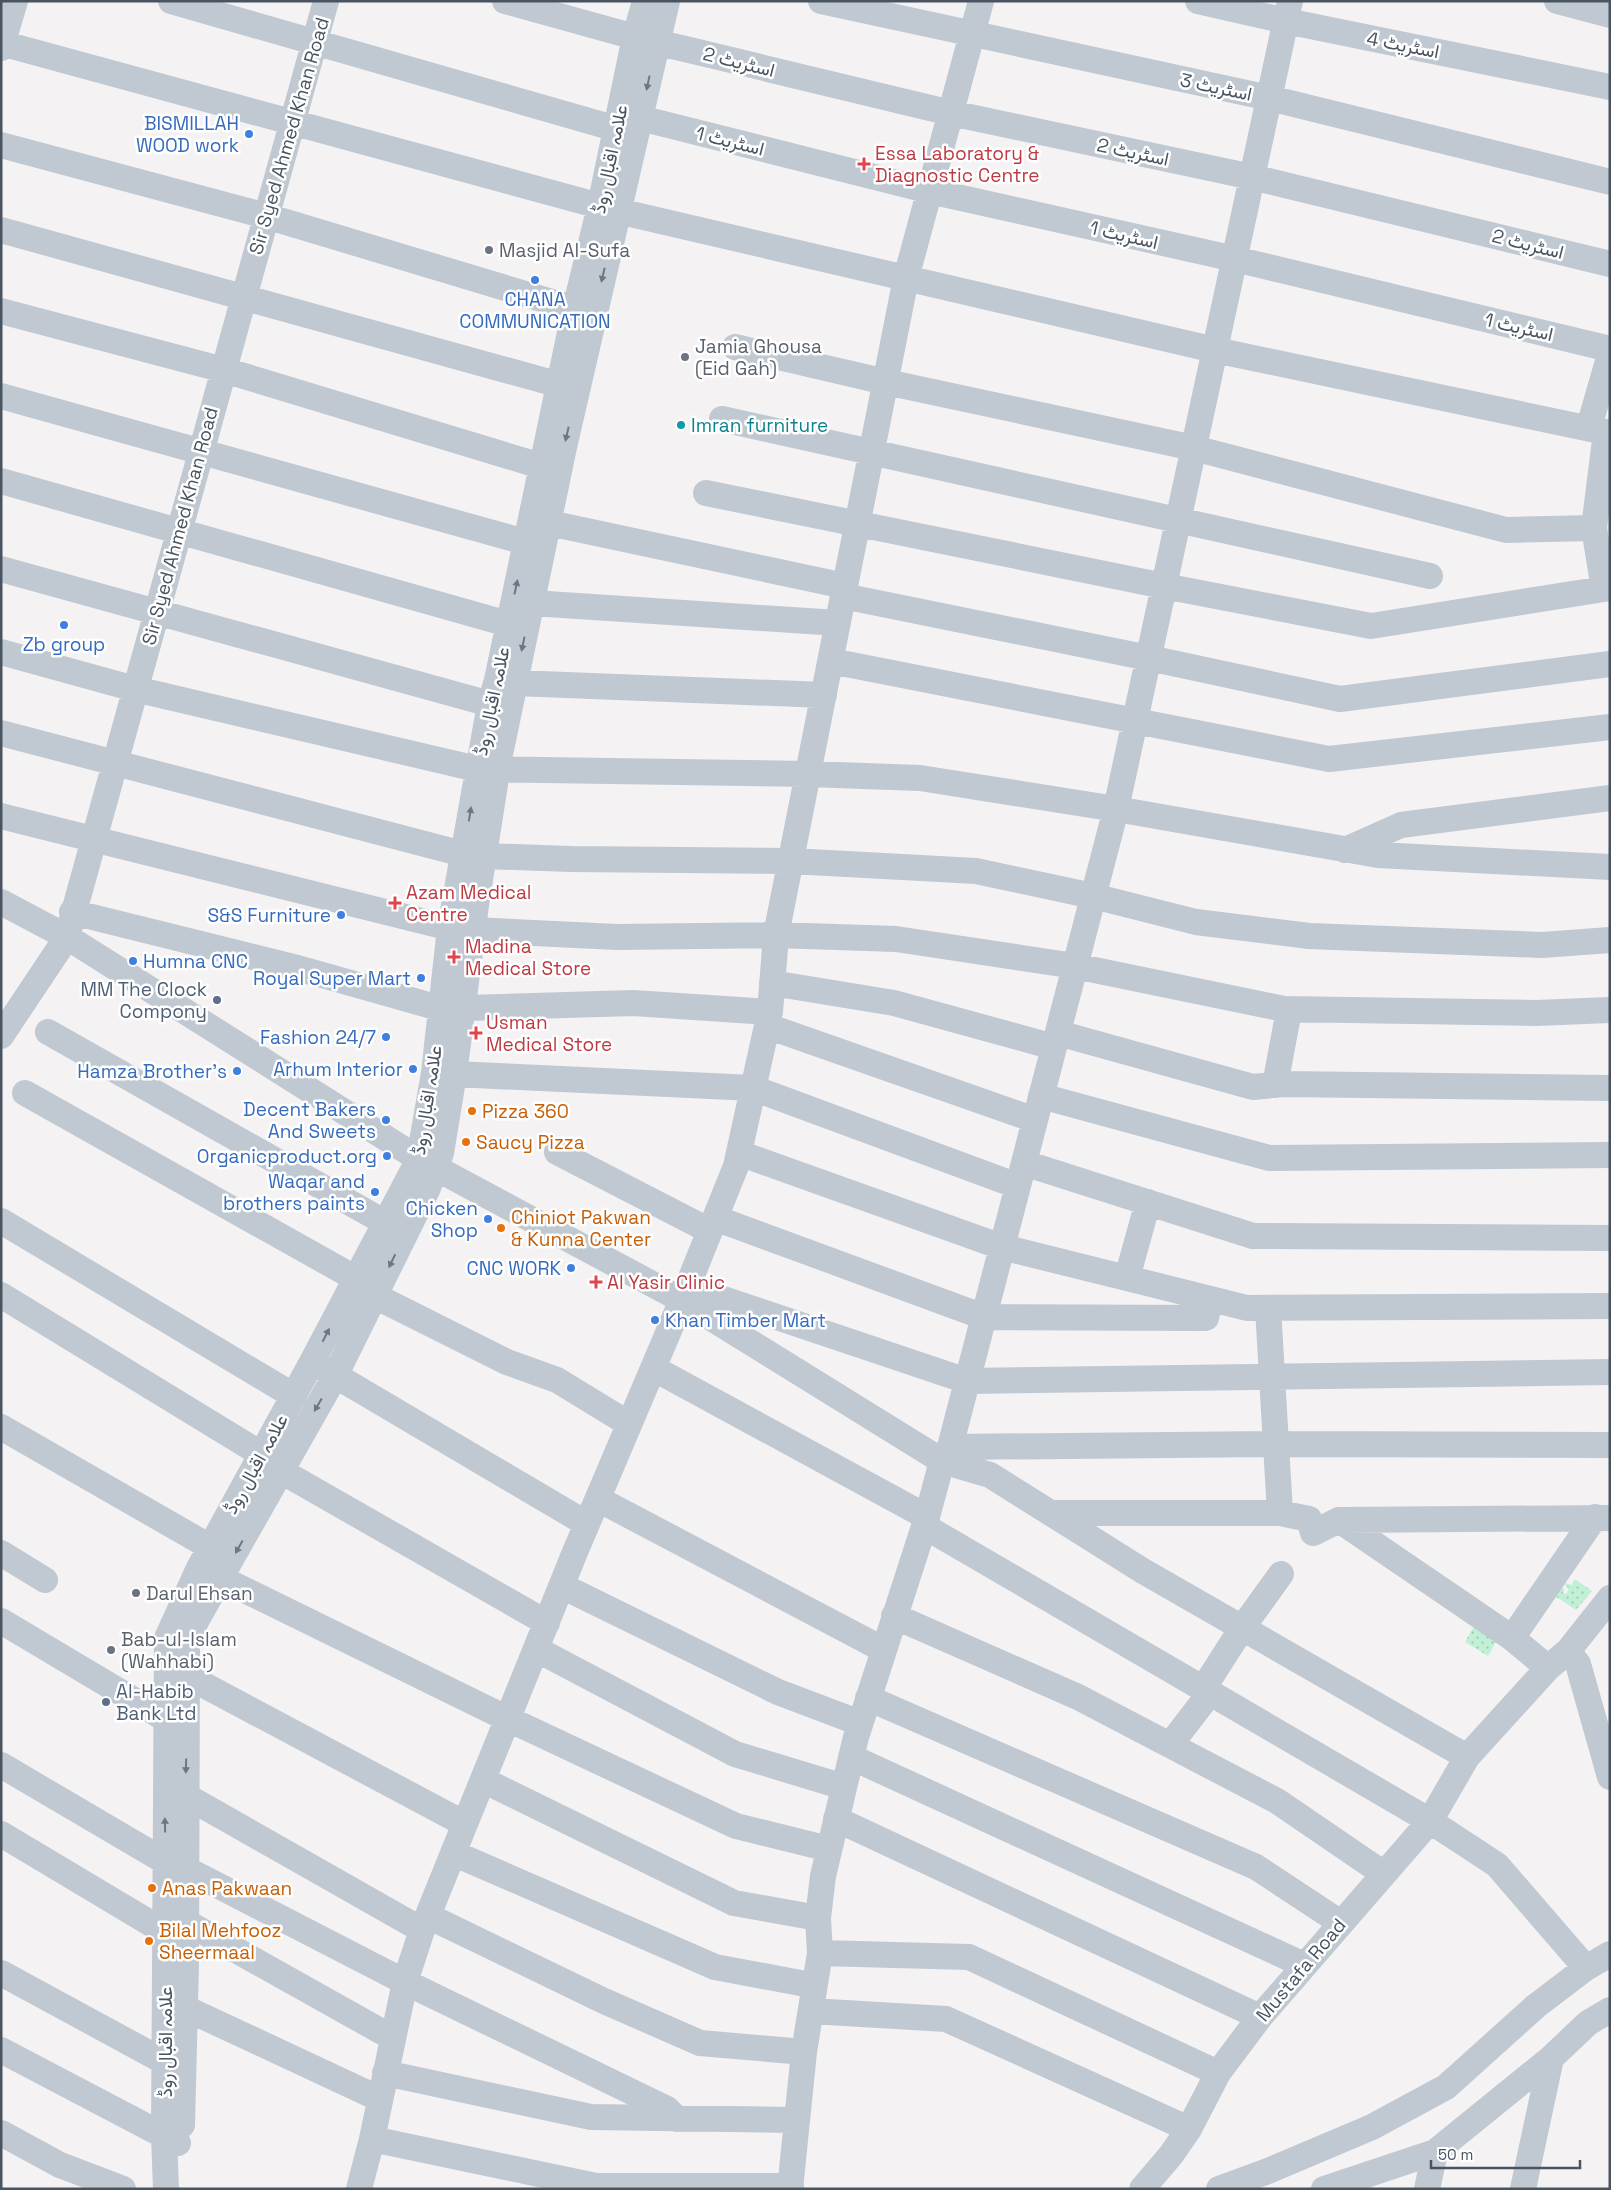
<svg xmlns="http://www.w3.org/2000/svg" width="1611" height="2190" viewBox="0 0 1611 2190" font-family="'Space Grotesk',Vazirmatn,sans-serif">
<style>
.garden{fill:url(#garden-dots)}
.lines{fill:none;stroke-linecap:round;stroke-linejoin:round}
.minor{stroke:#c0c8d1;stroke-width:26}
.oneway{fill:#6d7782}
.shop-dot{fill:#3f7fe0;stroke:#fff;stroke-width:2}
.health-dot{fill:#e0444e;stroke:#fff;stroke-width:2}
.worship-dot{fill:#6b7280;stroke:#fff;stroke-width:2}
.culture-dot{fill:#0f9aa8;stroke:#fff;stroke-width:2}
.service-dot{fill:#5c6f8a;stroke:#fff;stroke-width:2}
.food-dot{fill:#e8710a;stroke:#fff;stroke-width:2}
.labels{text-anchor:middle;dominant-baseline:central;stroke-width:5;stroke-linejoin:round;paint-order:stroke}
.street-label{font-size:19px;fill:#495460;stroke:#fff}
.shop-label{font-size:19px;fill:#366cbe;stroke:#fff;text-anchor:end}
.health-label{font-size:19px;fill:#be3a42;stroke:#fff;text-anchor:start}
.worship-label{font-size:19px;fill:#5b616d;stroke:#fff;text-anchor:start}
.culture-label{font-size:19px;fill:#0d838f;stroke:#fff;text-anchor:start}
.service-label{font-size:19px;fill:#4e5e75;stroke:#fff;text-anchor:end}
.food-label{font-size:19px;fill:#c56008;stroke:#fff;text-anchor:start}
</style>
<defs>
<pattern id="garden-dots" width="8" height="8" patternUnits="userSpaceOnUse" patternTransform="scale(1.25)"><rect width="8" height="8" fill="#c2f0d6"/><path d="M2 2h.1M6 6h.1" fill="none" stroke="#a0c5b1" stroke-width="1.8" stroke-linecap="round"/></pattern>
</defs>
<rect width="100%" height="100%" fill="#f4f2f2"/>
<path class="garden" d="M1575 1579 1592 1591 1576 1610 1555 1596 1561 1587 1564 1589 1563 1593 1566 1594 1569 1589 1564 1584 1565 1583 1572 1585Z
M1478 1619 1501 1633 1488 1656 1465 1642Z"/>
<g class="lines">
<path class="minor" d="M171 1 617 129
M505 1 635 37
M821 1 1270 98 1610 182
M1198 1 1286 21 1610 87
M1557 1 1610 15
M656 42 951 113 1252 177 1610 264
M1 43 618 211 1215 350 1610 433
M1 48 15 1
M640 118 930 191 1235 259 1610 349
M1 145 266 216 575 309
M1 230 560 385
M1 311 224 370 541 466
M735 347 886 382 1194 448 1506 530 1594 528
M1 396 525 542
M722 419 1430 576
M1589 427 1610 354
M1 481 508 624
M706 493 1164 586 1371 626 1610 588
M549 523 845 586
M1 569 490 704
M1604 589 1594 528 1606 432
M843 596 1149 658 1340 699 1610 664
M532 603 838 623
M1 652 135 689 477 769 808 774 920 778 1116 809 1378 855 1610 867
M831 661 1329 759 1610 727
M515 683 824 695
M1 733 463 854
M1 816 450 928
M1345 850 1401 825 1610 798
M484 856 571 859 791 861 976 871 1093 896 1196 922 1309 936 1542 945 1610 940
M1 902 67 937 419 1159 682 1300 942 1461 990 1475 1143 1571 1467 1757 1548 1668 1568 1651 1610 1598
M72 912 294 967 439 1008
M473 930 617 937 776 935 896 939 1075 966 1289 1010 1275 1085
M772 983 894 1003 1054 1047
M464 1008 633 1003 770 1012
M1283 1009 1536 1013 1610 1010
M767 1026 1035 1120
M48 1032 384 1222
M1058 1033 1253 1087 1283 1084 1610 1088
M1 1036 67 937 326 1
M454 1074 753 1088 1018 1186
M25 1093 355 1278
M1041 1096 1269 1158 1610 1155
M557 1152 710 1231
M739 1153 1002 1247 1247 1308 1610 1306
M1024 1163 1253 1236 1610 1238
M715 1218 984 1317 1206 1318 1210 1299
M1 1221 294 1396
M1127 1278 1148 1202
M688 1287 967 1381 1610 1372
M1 1295 261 1454
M375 1296 507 1362 557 1380 629 1424
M1268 1308 1280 1513
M321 1367 587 1524
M653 1368 927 1517
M1 1427 210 1547
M950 1447 1276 1444 1610 1445
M281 1471 547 1623
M598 1499 884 1650
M1054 1513H1280L1309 1519 1313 1533 1339 1520 1610 1518
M1339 1520 1512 1638 1548 1668
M924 1526 1430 1821 1497 1865 1586 1968
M1 1553 45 1580
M206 1571 508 1719 736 1826 829 1849
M562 1586 778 1692 860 1723
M894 1616 1078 1697 1277 1801 1384 1874
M1 1621 179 1727
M1512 1638 1595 1517
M536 1649 735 1754 844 1787
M1568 1651 1578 1664 1610 1777
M174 1669 465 1824
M1203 1689 1242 1628 1281 1574
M868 1698 1256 1867 1341 1923
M1170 1745 1210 1693
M851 1757 1304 1965
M1 1765 166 1862
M483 1780 734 1903 818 1918
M172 1790 186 1796 422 1930
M836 1819 1260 2017
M1 1834 165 1932
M453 1853 715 1967 806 1984H814
M186 1869 405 1982 667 2109 677 2119
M428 1916 604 2001 700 2043 804 2052
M186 1922 393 2038
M820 1953 969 1957 1218 2073
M1 1973 165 2062
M185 2008 380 2099
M811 2011 946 2019 1189 2129
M1 2050 178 2143
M385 2073 591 2117 797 2120
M182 2125 186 1963 187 1647 196 1621 335 1376 428 1188 441 1153 454 1074 476 905 499 759 564 447 667 1
M1 2133 60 2165 123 2189
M372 2139 596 2186H791
M166 2189 164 2136 167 1638 199 1568 312 1362 419 1159 434 1073 450 928 490 704 497 680 575 309 600 206 635 37 645 1
M359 2189 372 2139 405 1982 422 1930 575 1552 682 1300 736 1166 770 1012 776 935 906 278 981 1
M790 2189 804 2052 820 1953 818 1918 823 1876 856 1737 927 1517 942 1461 950 1447 1116 809 1290 1
M1142 2189 1171 2155 1189 2129 1218 2073 1260 2017 1430 1821 1467 1757
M1219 2189 1268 2171 1372 2127 1446 2087 1536 2006 1586 1968 1610 1954
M1324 2189 1435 2152 1551 2058 1588 2023 1610 2010
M1427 2189 1435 2152
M1523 2189 1551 2058"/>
</g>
<defs><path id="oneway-solid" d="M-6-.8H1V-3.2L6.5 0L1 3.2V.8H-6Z" transform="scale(1.25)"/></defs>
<g class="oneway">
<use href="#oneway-solid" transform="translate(648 83) rotate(102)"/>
<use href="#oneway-solid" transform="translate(603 275) rotate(103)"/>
<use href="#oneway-solid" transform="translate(567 434) rotate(103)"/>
<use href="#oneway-solid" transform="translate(516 587) rotate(-78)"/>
<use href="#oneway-solid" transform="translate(523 644) rotate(102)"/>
<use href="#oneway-solid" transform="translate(470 814) rotate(-81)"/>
<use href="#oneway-solid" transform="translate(392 1261) rotate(116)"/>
<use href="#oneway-solid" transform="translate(326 1335) rotate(-63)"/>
<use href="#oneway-solid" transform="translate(318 1405) rotate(120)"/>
<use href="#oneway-solid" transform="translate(239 1547) rotate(119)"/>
<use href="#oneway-solid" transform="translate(186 1766) rotate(91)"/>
<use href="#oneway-solid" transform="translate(165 1825) rotate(-91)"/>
</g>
<g class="shop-dot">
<circle cx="249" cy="134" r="5"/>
<circle cx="535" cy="280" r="5"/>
<circle cx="64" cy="625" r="5"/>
<circle cx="341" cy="915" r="5"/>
<circle cx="133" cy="961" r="5"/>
<circle cx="421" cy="978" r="5"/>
<circle cx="386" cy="1037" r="5"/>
<circle cx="413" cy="1069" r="5"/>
<circle cx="237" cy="1071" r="5"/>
<circle cx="386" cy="1120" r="5"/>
<circle cx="387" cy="1156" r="5"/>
<circle cx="375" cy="1192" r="5"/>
<circle cx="488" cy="1219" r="5"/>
<circle cx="571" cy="1268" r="5"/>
<circle cx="655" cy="1320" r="5"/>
</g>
<g class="health-dot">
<path d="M861.5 156.5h5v5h5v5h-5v5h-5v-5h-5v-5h5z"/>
<path d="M392.5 895.5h5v5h5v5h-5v5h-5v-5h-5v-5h5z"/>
<path d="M451.5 949.5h5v5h5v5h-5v5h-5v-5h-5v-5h5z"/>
<path d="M473.5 1025.5h5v5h5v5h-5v5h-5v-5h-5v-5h5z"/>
<path d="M593.5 1274.5h5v5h5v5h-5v5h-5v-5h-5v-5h5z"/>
</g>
<g class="worship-dot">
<circle cx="489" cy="250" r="5"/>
<circle cx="685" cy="357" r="5"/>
<circle cx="136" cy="1593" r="5"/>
<circle cx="111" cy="1650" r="5"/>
</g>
<circle class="culture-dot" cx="681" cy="425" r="5"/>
<g class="service-dot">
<circle cx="217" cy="1000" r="5"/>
<circle cx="106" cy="1702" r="5"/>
</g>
<g class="food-dot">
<circle cx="472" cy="1111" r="5"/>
<circle cx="466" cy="1142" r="5"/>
<circle cx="501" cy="1228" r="5"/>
<circle cx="152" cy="1888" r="5"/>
<circle cx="149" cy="1941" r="5"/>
</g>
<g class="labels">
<g class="street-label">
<text transform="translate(1403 45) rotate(11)">اسٹریٹ 4</text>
<text transform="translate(739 62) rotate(14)">اسٹریٹ 2</text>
<text transform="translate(1216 87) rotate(12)">اسٹریٹ 3</text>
<text transform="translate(289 136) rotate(-74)">Sir Syed Ahmed Khan Road</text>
<text transform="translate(730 141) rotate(14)">اسٹریٹ 1</text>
<text transform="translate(1133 152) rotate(12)">اسٹریٹ 2</text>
<text transform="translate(610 159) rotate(-78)">علامہ اقبال روڈ</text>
<text transform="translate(1124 235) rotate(13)">اسٹریٹ 1</text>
<text transform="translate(1528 244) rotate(14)">اسٹریٹ 2</text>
<text transform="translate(1519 327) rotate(13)">اسٹریٹ 1</text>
<text transform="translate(180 526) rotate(-75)">Sir Syed Ahmed Khan Road</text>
<text transform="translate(492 701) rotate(-78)">علامہ اقبال روڈ</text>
<text transform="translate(427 1100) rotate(-81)">علامہ اقبال روڈ</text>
<text transform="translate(256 1464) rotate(-61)">علامہ اقبال روڈ</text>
<text transform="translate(1301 1970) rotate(-50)">Mustafa Road</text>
<text transform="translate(165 2042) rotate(-90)">علامہ اقبال روڈ</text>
</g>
<g class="shop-label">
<text x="239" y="123">BISMILLAH<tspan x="239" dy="22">WOOD work</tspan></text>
<text x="535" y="299" text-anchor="middle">CHANA<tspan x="535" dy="22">COMMUNICATION</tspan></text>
<text x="64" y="644" text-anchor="middle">Zb group</text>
<text x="331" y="915">S&amp;S Furniture</text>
<text x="143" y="961" text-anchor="start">Humna CNC</text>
<text x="411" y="978">Royal Super Mart</text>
<text x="376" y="1037">Fashion 24/7</text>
<text x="403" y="1069">Arhum Interior</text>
<text x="227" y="1071">Hamza Brother's</text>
<text x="376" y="1109">Decent Bakers<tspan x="376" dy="22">And Sweets</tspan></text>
<text x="377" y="1156">Organicproduct.org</text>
<text x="365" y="1181">Waqar and<tspan x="365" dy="22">brothers paints</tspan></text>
<text x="478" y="1208">Chicken<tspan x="478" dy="22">Shop</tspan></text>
<text x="561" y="1268">CNC WORK</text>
<text x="665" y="1320" text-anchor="start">Khan Timber Mart</text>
</g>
<g class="health-label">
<text x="875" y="153">Essa Laboratory &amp;<tspan x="875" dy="22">Diagnostic Centre</tspan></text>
<text x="406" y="892">Azam Medical<tspan x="406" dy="22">Centre</tspan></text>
<text x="465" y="946">Madina<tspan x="465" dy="22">Medical Store</tspan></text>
<text x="486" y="1022">Usman<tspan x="486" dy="22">Medical Store</tspan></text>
<text x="607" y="1282">Al Yasir Clinic</text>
</g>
<g class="worship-label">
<text x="499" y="250">Masjid Al-Sufa</text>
<text x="695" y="346">Jamia Ghousa<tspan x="695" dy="22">(Eid Gah)</tspan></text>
<text x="146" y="1593">Darul Ehsan</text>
<text x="121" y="1639">Bab-ul-Islam<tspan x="121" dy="22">(Wahhabi)</tspan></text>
</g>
<g class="culture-label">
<text x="691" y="425">Imran furniture</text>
</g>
<g class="service-label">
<text x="207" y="989">MM The Clock<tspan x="207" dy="22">Compony</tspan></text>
<text x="116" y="1691" text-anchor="start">Al-Habib<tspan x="116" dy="22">Bank Ltd</tspan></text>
</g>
<g class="food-label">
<text x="482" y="1111">Pizza 360</text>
<text x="476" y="1142">Saucy Pizza</text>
<text x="511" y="1217">Chiniot Pakwan<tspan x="511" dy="22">&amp; Kunna Center</tspan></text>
<text x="162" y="1888">Anas Pakwaan</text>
<text x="159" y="1930">Bilal Mehfooz<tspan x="159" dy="22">Sheermaal</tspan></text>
</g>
</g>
<rect width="1611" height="2190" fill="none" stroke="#495460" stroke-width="5"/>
<path d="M1431 2160v8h149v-8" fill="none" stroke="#495460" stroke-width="2.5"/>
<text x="1438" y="2160" font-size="15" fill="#495460" stroke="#ffffff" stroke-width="4" paint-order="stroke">50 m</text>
</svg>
